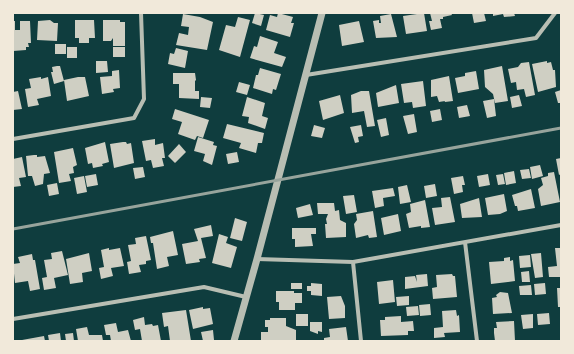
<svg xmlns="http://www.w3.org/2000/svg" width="574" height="354" viewBox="0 0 574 354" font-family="Commissioner,sans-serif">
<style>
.building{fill:#cfcfc3}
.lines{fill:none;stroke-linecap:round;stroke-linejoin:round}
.minor{stroke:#b8beb3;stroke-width:4}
.tertiary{stroke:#b8beb3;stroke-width:7}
.rail{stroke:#97a49c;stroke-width:3}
</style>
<rect width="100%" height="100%" fill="#0f3d3e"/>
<path class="building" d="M255 13 264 15 261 26 252 23Z
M278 13 293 17 291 23H294L290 37 266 30 270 15 277 17Z
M424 13 427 31 406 34 403 16Z
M430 13H451L452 15 443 17V19H440L442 28 431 30 429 21H432Z
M472 13H484L486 21 474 23Z
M493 13H514L515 16 504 17 503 14 493 16Z
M183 14 200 17 213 22 207 50 176 45 179 33 188 35 189 27 181 26Z
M391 14 397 37 376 38 373 21 379 20V23H381L380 16Z
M238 17 250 20 240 57 219 50 226 25 235 27Z
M50 20 54 23H58L57 41 37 40 38 21Z
M75 20H94L95 38H89V43H79V38H75Z
M103 20H120V22H125V46H113V38L111 41H103Z
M13 21H15V30H20V21H30L31 43H28L29 47H26V50L13 51Z
M359 21 364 42 342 46 339 25Z
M260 36 278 42 274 53 286 57 282 67 250 58 254 46 257 47Z
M55 44H66V54H55Z
M67 47H77V58H67Z
M113 47H125V57H113Z
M176 48 188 51 185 68 168 64 170 53 174 54Z
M96 61H107L108 72 96 73Z
M547 61V63L551 62 553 70H555L556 87 538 92 532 64Z
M529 62 535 95 526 97 524 89 517 90 516 82 511 83 508 69 518 67 521 63Z
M57 66H60L64 81 54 84 51 72H53L52 67Z
M502 66 508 101 495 103 493 94 485 87 484 70Z
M260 68 281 74 276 90 273 89 272 94 253 88 256 75H258Z
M119 70 120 88 113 89 114 92 102 94 100 77 112 76V71Z
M476 71 479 89 458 93 455 78 465 76V73Z
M173 73H195L196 80 195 81V91H199V99L179 98V84H173Z
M449 76 453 101 445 102 444 95 445 101 439 102 437 96 431 97V80Z
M41 77V79L48 77 51 96 37 99 39 105 28 107 25 89 31 88 29 79Z
M78 77H85L89 96 67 101 64 80Z
M423 81 426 106 413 108 412 102 404 103 401 84Z
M239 82 250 85 247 95 236 92Z
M396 85 399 103 378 107 376 93Z
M561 90V103H558L555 92Z
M18 91 22 109 13 110V92Z
M361 91H369L375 126 367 127 364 111 352 113 351 95Z
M340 95 344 113 323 120 319 101Z
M519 95 522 106 512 108 510 97Z
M201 97 212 98 210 108 200 107Z
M247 97 265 103 262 116 268 118 265 129 248 123 249 117 242 116Z
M494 99 496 116 487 118 483 101Z
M467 105 470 116 459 118 457 107Z
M175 109 209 120 203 138 197 136 195 140 178 134 182 122 172 119Z
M440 109 442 120 432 122 430 111Z
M414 114 417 132 408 134 403 116Z
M386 118 389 135 381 137 377 120Z
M227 124 264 133 262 143H258L256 153 239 148 241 143 223 138Z
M314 125 325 128 322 138 311 136Z
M361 125 363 136 358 137 359 142 355 143 350 127Z
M198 137 214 142 213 145 217 146 212 165 203 161 205 154 194 151Z
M155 139V145L163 143 165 158H162L164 166 153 168 151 160 146 161 142 141Z
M105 142 109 162 102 164 103 166 93 168 92 163 88 164 85 148Z
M123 142H126L127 144 131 143 134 163 114 168 110 144Z
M179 144 186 152 175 163 168 156Z
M73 148 77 165 73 167 74 173 69 174 71 181 59 183 54 152Z
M237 152 239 162 228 164 226 154Z
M34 155H37V157L45 156 50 173 44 174 43 184 35 186 32 176H28L26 156Z
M22 157 26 177 19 178 21 186 13 187V159Z
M561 158V174L559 175 556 159Z
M540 165 543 176 532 179 530 167Z
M143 167 145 177 135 179 133 168Z
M529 169 531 178 522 179 520 170Z
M514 171 516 183 506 185 504 173Z
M554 172 560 202 541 206 538 189 543 185 541 178 548 176V173Z
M96 174 98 185 87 187 85 176Z
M488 174 490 185 479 187 477 176Z
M503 174 505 184 498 185 496 175Z
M84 176 87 192 77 194 74 178Z
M463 176 465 185H462L463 192 454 194 451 178Z
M57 183 59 194 49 196 47 185Z
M435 184 437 196 426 198 424 186Z
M407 185 411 202 400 204 398 187Z
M393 188 395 196 383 198 384 206 375 208 372 191Z
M531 189 535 208 518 211 517 206H515L512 195Z
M504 194 507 211 500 214 488 215 485 198Z
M354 195 357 212 346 214 343 196Z
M450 197 455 222 435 225 432 208 442 207 441 198Z
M479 198 482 217 462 218 460 204Z
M425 200 430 227 421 228V226L409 228 406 214 411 212 410 204Z
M317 203H334L335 211 339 210 340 220 346 223V237L326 238 325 224H327L326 219 328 214H318Z
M310 204 313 215 298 218 296 208Z
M373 211 377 237 369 238 368 235 356 238 354 224 357 220 356 214Z
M398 214 401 231 384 235 381 218Z
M235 218 247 222 242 241 230 238Z
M211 225 213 236 201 238 206 258 199 259 200 262 186 264 182 244 198 241 194 229Z
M292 228H316V234H311L313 246 295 247V239H292Z
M173 231 178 255 167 257 169 266 157 269 153 243H151L150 237Z
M219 234 228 237 226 243 237 247 231 268 212 263Z
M146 236 151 260 146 261V264L139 265 141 272 129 274 127 262 131 261 128 245 136 244 135 238Z
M109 248V250L120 248 124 266 111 268 113 276 101 279 99 268 104 267 101 250Z
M555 248H561V277H549L548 267 557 266Z
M62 251 68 275 54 278 56 288 44 290 42 278 47 277 44 260 52 259 51 253Z
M89 253 92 271 82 273 83 282 70 284 66 259Z
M541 253 543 277 535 278 531 254Z
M32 254 33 260H35L40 289 30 291 28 281 15 283 13 264 20 263 18 257Z
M530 255 531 267 520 268 519 256Z
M510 257V261L513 260 515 281 491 284 489 262 504 261V258Z
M529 271 530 282H522L521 272Z
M427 274 428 286 405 289V277L415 276 417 282 416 275Z
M452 274 453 276H455L457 297 433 299 432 288 437 287 436 275Z
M393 280 395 302 379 304 377 282Z
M291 283H302V289H291Z
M311 283 322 284V296L311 295V291H307V286H311Z
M545 283 546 294 535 295 534 284Z
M531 285 532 295H520L519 286Z
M557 288H561V307H558Z
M276 291H294V293H302V303H295V310H279V302H276Z
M500 292 508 293 512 313 493 314 492 298 497 297 496 295Z
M341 296 345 306V318L329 319 327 297Z
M409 296V305L397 306 396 297Z
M430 304 431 315 420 316 419 305Z
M418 306 419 315 407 316 406 307Z
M203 307V309L210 308 213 324 193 329 189 310Z
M186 310 191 341H170L168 326 164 327 162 313Z
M456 310 457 316 459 315 460 332 444 333 445 337 434 338V328L443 327 442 311Z
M549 313 550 324 538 325 537 314Z
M296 314H308V326H296Z
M533 314V328L523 329 521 315Z
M401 316V322L413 321 414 331H408V335L381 336 380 320H385V317Z
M144 317 145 325 152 324 153 326 158 325 161 341H142L140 329 135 330 133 320Z
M270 318H286V326L296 330V341L261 340V332H268V327H265V320H270Z
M514 321 515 341H495L494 333V328H497L496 322Z
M310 322H322V332L318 331V334L310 331Z
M116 323 118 332 128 330 131 341H111L110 335H106L104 325Z
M87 327 89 335H102L103 341H78L76 329Z
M346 327 348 341H324V338L330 337 329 329Z
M213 330 214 340 203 341 201 332Z
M60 333 61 341H49L48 335Z
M73 333 74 341H66L65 334Z
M44 336 45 341H22V340Z"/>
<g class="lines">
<path class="minor" d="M306 75 536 38 555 13
M13 139 134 118 144 99 141 13
M465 242 477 341
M257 259 353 262 561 225
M353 262 361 341
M13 319 204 287 246 297"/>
<path class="tertiary" d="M234 341 257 259 322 13"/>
<path class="rail" d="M13 229 561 128"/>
</g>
<rect width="574" height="354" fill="none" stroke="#f1e9da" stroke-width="28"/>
</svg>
